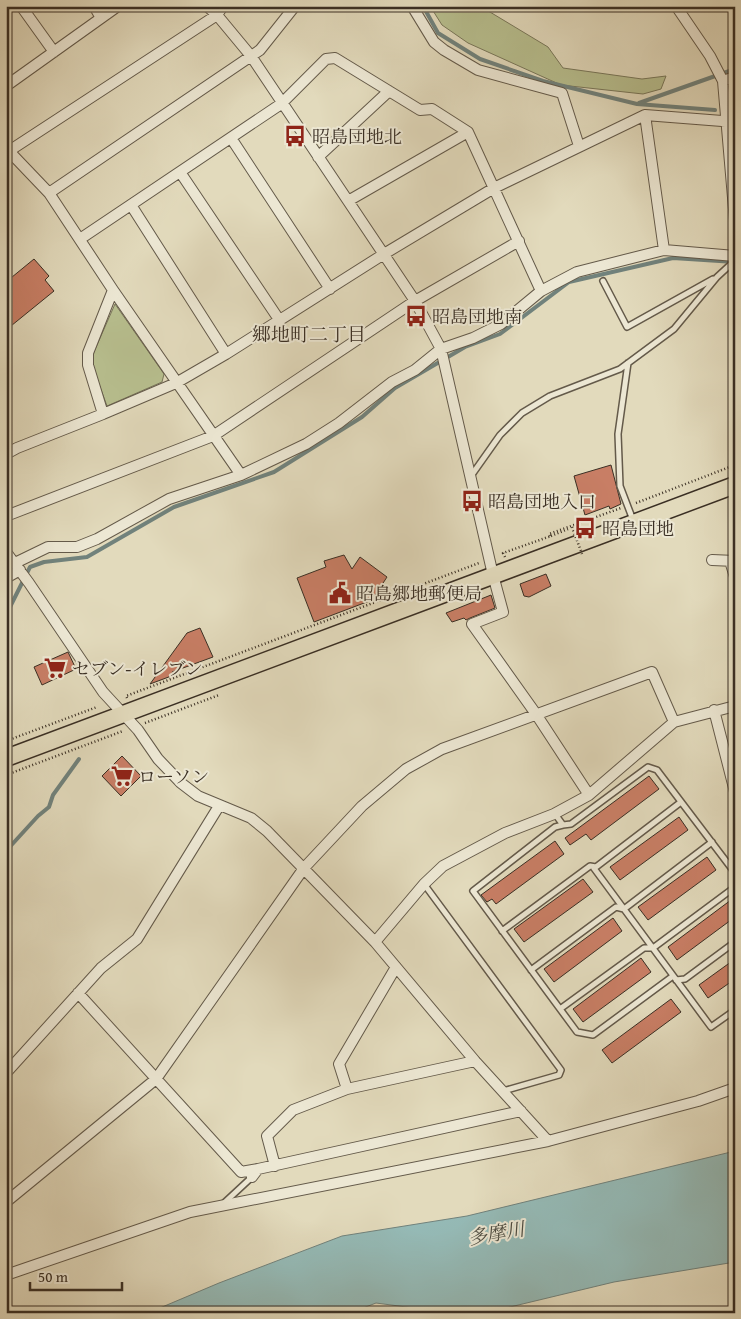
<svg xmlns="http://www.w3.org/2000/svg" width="741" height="1319" viewBox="0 0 741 1319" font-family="'Gentium Book Plus','Noto Serif JP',serif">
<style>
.green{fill:#b7be8e;stroke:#787659}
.water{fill:#95bab6;stroke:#71827c}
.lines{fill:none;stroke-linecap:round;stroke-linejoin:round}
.stream{stroke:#71827c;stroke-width:4}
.building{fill:#c87e65;stroke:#3a2f24}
.lane-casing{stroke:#645a4a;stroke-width:8}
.street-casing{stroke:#645a4a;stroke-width:12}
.primary-casing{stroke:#3a2f24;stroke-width:19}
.path{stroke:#3a2f24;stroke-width:2.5;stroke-dasharray:1 2.5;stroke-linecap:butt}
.lane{stroke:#ece7d3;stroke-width:5}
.street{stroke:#ece7d3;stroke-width:10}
.primary{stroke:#e2dabc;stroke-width:16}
.path-bridge{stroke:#3a2f24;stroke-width:2.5;stroke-dasharray:1 2.5;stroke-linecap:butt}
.labels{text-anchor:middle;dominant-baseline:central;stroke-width:4;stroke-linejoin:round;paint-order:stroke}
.poi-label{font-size:18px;fill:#3a2f24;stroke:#ece7d3;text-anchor:start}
.neighbourhood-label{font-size:19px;fill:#3a2f24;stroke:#ece7d3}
.water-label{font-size:19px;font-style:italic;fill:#4c4b41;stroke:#ece7d3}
</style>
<rect width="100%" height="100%" fill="#e2dabc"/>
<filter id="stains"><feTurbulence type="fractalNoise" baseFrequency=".004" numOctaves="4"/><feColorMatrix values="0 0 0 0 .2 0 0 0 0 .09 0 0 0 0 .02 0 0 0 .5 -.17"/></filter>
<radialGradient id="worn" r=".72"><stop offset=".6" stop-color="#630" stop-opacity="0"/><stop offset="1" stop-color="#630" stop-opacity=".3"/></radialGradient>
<path class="green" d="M430 6H480L548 47 563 68 642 79 666 76 661 89 643 94 561 85 468 43 442 25Z
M115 304 164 374 162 382 107 406 92 365 93 354Z"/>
<path class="water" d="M735 1151V1262L614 1282 485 1313H452L376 1303 350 1313H148L219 1283 342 1236 467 1216Z"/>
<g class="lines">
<path class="stream" d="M423 6 438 33 480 59 543 81 637 104 715 110
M639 103 735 69
M6 615 30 567 44 562 87 557 174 507 274 472 362 417 395 388 465 347 500 334 569 282 673 258 735 262
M6 851 38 816 49 807 53 795 79 759"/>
</g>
<path class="building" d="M34 259 49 276 45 280 54 291 6 330V282Z
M611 465 621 504 610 509 609 506 585 515 574 476Z
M344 555 352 569 360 557 387 577 372 600 314 622 297 578 326 567 324 561Z
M546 574 551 586 529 597 524 596 520 584Z
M491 595 495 608 470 618 466 620 464 618 452 622 446 613Z
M200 628 213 657 172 672 174 675 150 684 187 633Z
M68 652 76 669 42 685 34 667Z
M122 756 141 776 121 796 102 776Z
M649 776 659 789 591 840 586 834 570 845 565 838Z
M679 817 688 830 620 880 610 867Z
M555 841 564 854 496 904 492 899 487 902 481 895Z
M707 857 716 870 648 920 638 907Z
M583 879 593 892 524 942 514 929Z
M735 897V917L677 960 668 947Z
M613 918 622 931 554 982 544 969Z
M641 958 651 972 583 1022 573 1009Z
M735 959V979L708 998 699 985Z
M671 999 681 1012 612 1063 602 1050Z"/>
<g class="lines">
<g class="lane-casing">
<path id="lane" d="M603 281 627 327 713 279
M628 363 618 434 620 486 633 520
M471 476 500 435 522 413 550 396 620 369 674 329 717 277 730 265 735 264
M555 814 563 825 555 827 473 891 577 1032 593 1035 673 976
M563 825 571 824 648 767 657 770 735 873
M593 867 711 1027 735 1010
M424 884 561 1070 559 1075 503 1091
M502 931 590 866 596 867 681 802
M531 970 616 907 624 909 712 842
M676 980 685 979 735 942
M560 1009 644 948H653L735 887
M224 1203 252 1177"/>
</g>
<g class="street-casing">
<path id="street" d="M21 6 54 52
M94 6 101 18
M207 6 217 15 251 56 415 301 441 349 493 575 503 612 472 624 536 714 589 795
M412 6 434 42 444 50 478 70 562 93 579 146
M676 6 710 56 723 81 735 221
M723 81 735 77
M6 86 118 6
M645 115 664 250
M231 138 330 289
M6 148 49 193 113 290 241 475
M9 151 217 15 223 6
M318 157 389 91
M180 172 280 321
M49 193 260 50 295 6
M348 201 468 132
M131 205 226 354
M80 239 281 104 326 59 335 58 420 110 432 109 468 132 541 291
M103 414 88 365V353L113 290
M6 454 17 448 103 414 176 383 226 354 384 254 494 188 645 115 735 122
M6 516 213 436 415 301 519 241
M6 552 29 583 103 692 138 730 158 759 181 783 198 796 251 818 267 831 375 942 475 1061 548 1141
M712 560 735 561
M730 561 735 577
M15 563 48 547H77L97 539 169 499 241 475 306 444 339 423 392 382 415 370 441 349 473 338 501 324 541 291 577 272 664 250 735 256
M6 578 20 570
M714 710 735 792
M375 942 424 884 443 866 505 833 554 814 589 795 674 722 735 706
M396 967 339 1064 347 1089 475 1061
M78 993 241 1172 258 1169
M6 1073 101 968 137 939 219 806
M275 1166 267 1136 293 1110 347 1089
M252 1177 258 1169 521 1111
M6 1202 156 1079 304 868 362 806 406 769 442 749 652 672 674 722
M6 1275 190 1212 548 1141 698 1101 735 1088"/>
</g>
<g class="primary-casing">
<path id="primary" d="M6 758 735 485"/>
</g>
<path class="path" d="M636 503 735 465
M551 536 568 529
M505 557 503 553 551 536 549 534 621 508
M127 698 126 696 479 563
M145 723 219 695
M6 741 97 707
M6 775 123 731"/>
<use href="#lane" class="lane"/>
<use href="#street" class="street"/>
<use href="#primary" class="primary"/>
<path class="path-bridge" d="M572 527 582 554"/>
</g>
<defs>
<g id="bus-bare" transform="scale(1.725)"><path d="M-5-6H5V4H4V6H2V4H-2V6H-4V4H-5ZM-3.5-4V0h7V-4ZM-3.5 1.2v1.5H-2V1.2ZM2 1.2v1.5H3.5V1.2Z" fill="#8f2418" stroke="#ece7d3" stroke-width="2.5" paint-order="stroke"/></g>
<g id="civic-bare" transform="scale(1.725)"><path d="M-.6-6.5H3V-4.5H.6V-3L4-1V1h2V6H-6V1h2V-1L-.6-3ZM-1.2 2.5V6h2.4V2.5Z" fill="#8f2418" stroke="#ece7d3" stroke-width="2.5" paint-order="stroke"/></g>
<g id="supermarket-bare" transform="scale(1.725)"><path d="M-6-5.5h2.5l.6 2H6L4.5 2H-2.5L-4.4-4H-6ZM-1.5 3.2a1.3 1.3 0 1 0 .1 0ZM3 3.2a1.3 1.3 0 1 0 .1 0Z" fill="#8f2418" stroke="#ece7d3" stroke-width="2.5" paint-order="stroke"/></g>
</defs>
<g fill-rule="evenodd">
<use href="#bus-bare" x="295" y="136"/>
<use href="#bus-bare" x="416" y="316"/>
<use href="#bus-bare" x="472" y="501"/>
<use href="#bus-bare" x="585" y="528"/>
<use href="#civic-bare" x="340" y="593"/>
<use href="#supermarket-bare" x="55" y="668"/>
<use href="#supermarket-bare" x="122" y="776"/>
</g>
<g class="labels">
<g class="poi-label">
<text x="312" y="136">昭島団地北</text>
<text x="432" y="316">昭島団地南</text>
<text x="488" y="501">昭島団地入口</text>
<text x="602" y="528">昭島団地</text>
<text x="356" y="593">昭島郷地郵便局</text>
<text x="72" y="668">セブン-イレブン</text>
<text x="138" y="776">ローソン</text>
</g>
<g class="neighbourhood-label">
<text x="309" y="334">郷地町二丁目</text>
</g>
<g class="water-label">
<text transform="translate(496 1233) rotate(-10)">多摩川</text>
</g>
</g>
<rect width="741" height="1319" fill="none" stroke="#e2dabc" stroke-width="25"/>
<rect x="8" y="8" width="726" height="1304" fill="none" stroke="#3a2f24" stroke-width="2.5"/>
<rect x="12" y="12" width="716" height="1294" fill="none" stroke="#3a2f24"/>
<path d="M30 1282v8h92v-8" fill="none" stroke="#3a2f24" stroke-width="2.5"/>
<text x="38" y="1282" font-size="15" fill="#3a2f24" stroke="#ece7d3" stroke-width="4" paint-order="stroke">50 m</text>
<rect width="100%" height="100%" filter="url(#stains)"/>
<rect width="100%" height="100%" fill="url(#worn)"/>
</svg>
